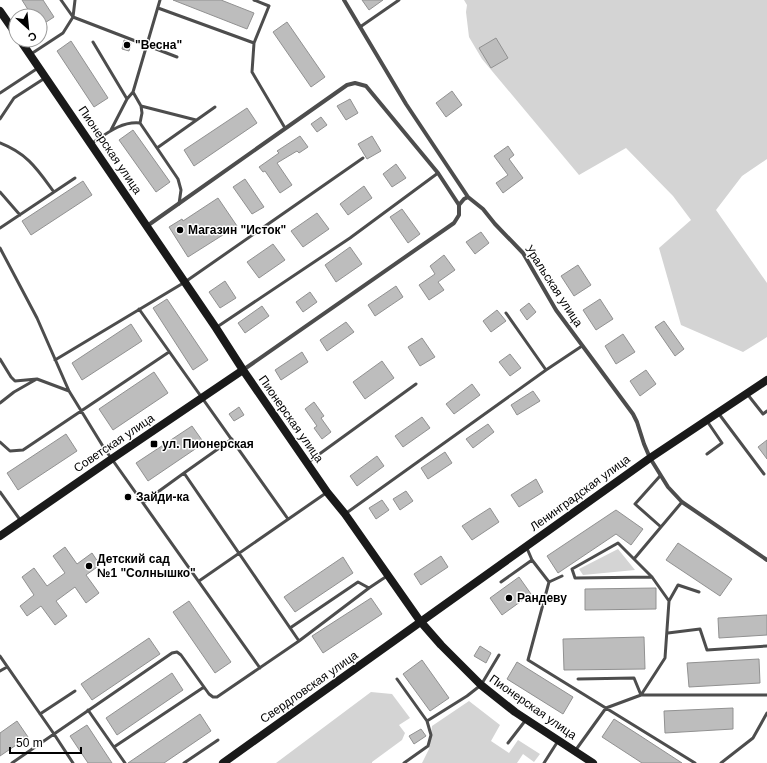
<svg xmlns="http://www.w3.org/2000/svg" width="767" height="763" viewBox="0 0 767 763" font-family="Helvetica,sans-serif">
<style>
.green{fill:#d4d4d4}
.building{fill:#bdbdbd;stroke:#919191}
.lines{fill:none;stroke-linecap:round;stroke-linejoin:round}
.lane{stroke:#4d4d4d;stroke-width:3}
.street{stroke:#4d4d4d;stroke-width:4}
.secondary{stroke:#1a1a1a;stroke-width:8}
.poi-dot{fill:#000;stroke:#fff;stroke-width:1.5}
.labels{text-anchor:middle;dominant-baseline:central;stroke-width:3;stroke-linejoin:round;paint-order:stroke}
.poi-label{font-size:12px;font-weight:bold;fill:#000;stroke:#fff;text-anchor:start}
.street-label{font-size:12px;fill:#000;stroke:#fff}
</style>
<rect width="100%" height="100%" fill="#fff"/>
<path class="green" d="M464 0H767V159L742 176 716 210 767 283V337L743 352 681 325 659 248 691 220 673 196 626 148 579 175 482 59 469 37 466 12 467 5Z
M618 549 635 570 583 575 579 569Z
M371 692 392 694 410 718 399 725 405 733 402 740 372 762V763H276Z
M469 701 500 725 491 741 509 753 518 740 540 754 534 762 523 754 517 763H422L429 749 432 726Z"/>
<path class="building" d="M22 0H43L54 17 40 26V16H32Z
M173 0H221L254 13 247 29Z
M362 0H383L369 10Z
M287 22 325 77 311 87 273 32Z
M496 38 508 58 491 68 479 48Z
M124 40 131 43 129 51 122 49Z
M71 41 108 98 94 107 57 51Z
M452 91 462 105 446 117 436 103Z
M350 99 358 113 346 120 337 106Z
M247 108 257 123 194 166 184 150Z
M321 117 327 125 317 132 311 124Z
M133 130 170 182 156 192 119 140Z
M300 136 308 147 299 153 297 151 277 163 292 185 280 193 265 171 263 172 259 167 279 153 277 151Z
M372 136 381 151 367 159 358 144Z
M508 146 514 155 509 159 523 178 503 193 496 183 508 175 494 156Z
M396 164 406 178 392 187 383 174Z
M245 179 264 207 252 214 233 187Z
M83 181 92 195 31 235 22 221Z
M364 186 372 198 348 215 340 204Z
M218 198 237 226 188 257 169 227 182 219 183 221Z
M402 209 420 234 408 243 390 217Z
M317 213 329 229 303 247 291 231Z
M481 232 489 243 475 254 466 242Z
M273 244 285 260 259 278 247 262Z
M350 247 362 264 336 282 325 265Z
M444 255 455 270 438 282 444 290 429 300 419 285 435 274 430 266Z
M578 265 591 285 574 296 561 276Z
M225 281 236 298 220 308 209 292Z
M396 286 403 297 375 316 368 305Z
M310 292 317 302 303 312 296 302Z
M167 299 208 360 193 370 153 308Z
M600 299 613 319 596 330 583 310Z
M529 303 536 312 527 320 520 310Z
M262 306 269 316 245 333 238 323Z
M497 310 506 321 491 332 483 321Z
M664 321 684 349 675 356 655 327Z
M346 322 354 332 327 351 320 340Z
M131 324 142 341 82 380 72 363Z
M623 334 635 352 616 364 605 346Z
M422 338 435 357 420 366 408 347Z
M302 352 308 362 281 380 275 370Z
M510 354 521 368 510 376 499 362Z
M382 361 394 378 365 399 353 382Z
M646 370 656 384 640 396 630 381Z
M154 372 168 393 113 430 99 409Z
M472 384 480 395 454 414 446 404Z
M533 391 540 401 517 415 511 405Z
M314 402 324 416 321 418 331 432 322 439 314 428 317 426 305 409Z
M239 407 244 415 234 421 229 414Z
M422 417 430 428 403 447 395 436Z
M488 424 494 432 473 448 466 439Z
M192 426 204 443 148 481 136 463Z
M66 434 77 451 18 490 7 473Z
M767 440V459L758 447Z
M445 452 452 463 428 479 421 468Z
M377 456 384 466 357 486 350 476Z
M536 479 543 492 519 507 511 495Z
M406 491 413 501 400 510 393 499Z
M382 500 389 510 376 519 369 508Z
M490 508 499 522 472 540 462 526Z
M616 510 643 529 631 545 616 534 558 573 547 556Z
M678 543 732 579 720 596 666 560Z
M65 547 77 564 92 553 100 565 86 575 99 593 86 603 75 587 56 601 67 616 55 625 41 606 27 616 20 606 34 595 22 577 34 568 47 586 65 573 53 556Z
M441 556 448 567 421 585 414 574Z
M343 557 353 573 295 612 284 597Z
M519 577 531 594 502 615 490 598Z
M656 588V609L585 610V589Z
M371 598 382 614 323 653 312 636Z
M189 601 231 662 215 673 173 612Z
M767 615V635L719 638 718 618Z
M644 637 645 669 564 670 563 639Z
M149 638 160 654 92 700 81 684Z
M480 646 491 653 486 663 474 656Z
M759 659 760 683 689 687 687 663Z
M422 660 449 698 430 711 403 674Z
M517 662 573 697 563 714 507 679Z
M172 673 183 690 117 735 106 718Z
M733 708V729L665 733 664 711Z
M200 714 211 731 164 763H128Z
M614 719 639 735 682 763H642L602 737Z
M17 721 28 737 0 756V733Z
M87 725 112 763H88L70 736Z
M421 729 426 736 414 744 409 736Z"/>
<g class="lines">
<path class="lane" d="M61 0 73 17 177 57
M160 0 133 92 141 106 196 120
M158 8 254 43 252 72 285 128
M360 27 399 0
M93 42 127 99
M254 43 269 6 254 0
M31 54 63 33 73 17 75 0
M0 93 38 68
M0 119 14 98 45 78
M140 123 142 113 141 106
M111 130 127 99 133 92
M0 143C28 154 37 169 54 192
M91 144C106 134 121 121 140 123L178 179 181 190 179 204
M157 148 215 107
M0 192 20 215
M0 228 75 178
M0 248 37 318 69 391 104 448 260 668
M139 309 288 519
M506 313 546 370
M217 327 350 238 438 173
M0 359 11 377 15 381 37 379 69 391
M55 360 185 282 363 158
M748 395 763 414 767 411
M0 403 14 392 35 380
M719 414 764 474
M0 442 10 451 23 450 169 352
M707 454 722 443 707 421
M307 463 416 384
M184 473 232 439
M660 476 635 504 661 527
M0 492 21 521
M144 502 184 473 299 641
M345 514 546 370 582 346
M526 546 532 560 549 582 562 576
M634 559 618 543 572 569 575 578 652 577
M199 581 326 493
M501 582 532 560
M549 582 528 660 695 763
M669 601 678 585 699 592
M290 628 358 582 369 588
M668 633 700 629 707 650 767 646
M0 656 54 734 172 653 177 652 181 655 209 694 213 697H217L299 641 369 588 387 576
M0 671 7 667
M397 679 427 721
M578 679 634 678 641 695H767
M88 710 125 763
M40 714 75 691
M508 743 525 721
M114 747 204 687
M575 751 606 708 641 695 656 672 665 658 669 601 652 577 634 559 682 502
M12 763 54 734 73 763
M184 763 218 740
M404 763 428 746 431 735 427 721 467 696 481 685 499 655
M544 763 558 741
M721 763 753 738 767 713"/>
<path class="street" d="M344 0 406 104 468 197 483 209 495 224 523 253 556 310 633 414 637 422 644 444 650 458 668 487 682 502 767 560
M459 205 464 199 468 197
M147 226 347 85 355 83 366 86 438 173 459 205V215L454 223 243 370"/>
<path class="secondary" d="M0 11 16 34
M20 40 216 328 243 370 327 492 345 514 420 621 441 645 481 685 515 712 593 763
M0 536 113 458 243 370
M223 763 650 458 767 380"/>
</g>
<g class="poi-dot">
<circle cx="127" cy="45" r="4"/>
<circle cx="180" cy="230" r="4"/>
<rect x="150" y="440" width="8" height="8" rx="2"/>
<circle cx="128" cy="497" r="4"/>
<circle cx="89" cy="566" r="4"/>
<circle cx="509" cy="598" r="4"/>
</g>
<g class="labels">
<g class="poi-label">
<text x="135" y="45">"Весна"</text>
<text x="188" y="230">Магазин "Исток"</text>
<text x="162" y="444">ул. Пионерская</text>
<text x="136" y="497">Зайди-ка</text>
<text x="97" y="559">Детский сад<tspan x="97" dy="14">№1 "Солнышко"</tspan></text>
<text x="517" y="598">Рандеву</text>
</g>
<g class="street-label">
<text transform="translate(110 150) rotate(56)">Пионерская улица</text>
<text transform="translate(554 286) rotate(57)">Уральская улица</text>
<text transform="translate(291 419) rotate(55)">Пионерская улица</text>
<text transform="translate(114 443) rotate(-34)">Советская улица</text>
<text transform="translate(580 493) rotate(-36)">Ленинградская улица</text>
<text transform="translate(309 687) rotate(-35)">Свердловская улица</text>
<text transform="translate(533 707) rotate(35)">Пионерская улица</text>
</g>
</g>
<g transform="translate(28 28) rotate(153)"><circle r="19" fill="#ffffff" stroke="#999999"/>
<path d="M0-3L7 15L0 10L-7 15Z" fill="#000000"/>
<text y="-6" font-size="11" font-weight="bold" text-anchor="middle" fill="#000000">С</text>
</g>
<path d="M10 747v6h71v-6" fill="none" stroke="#000000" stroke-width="2"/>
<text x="16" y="747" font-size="12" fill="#000000" stroke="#ffffff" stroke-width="3" paint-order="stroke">50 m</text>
</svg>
